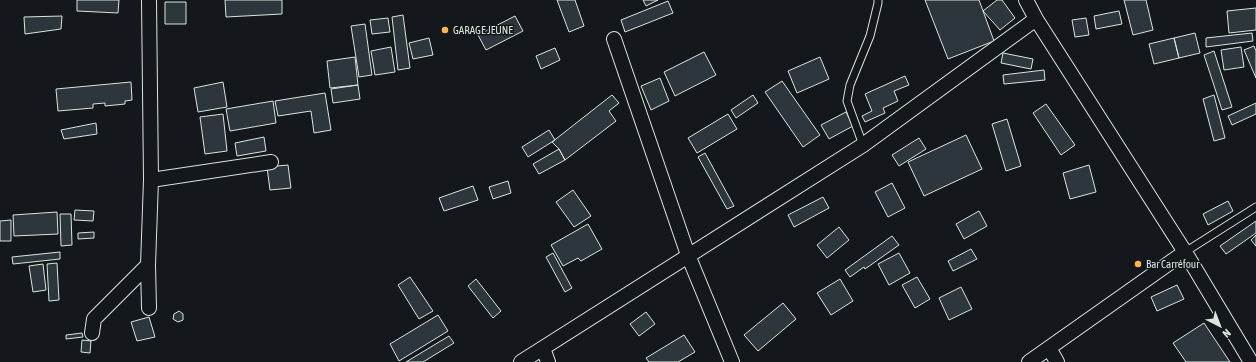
<svg xmlns="http://www.w3.org/2000/svg" width="1256" height="362" viewBox="0 0 1256 362" font-family="'Asap Condensed',sans-serif">
<style>
.building{fill:#2c363c;stroke:#d8e6dc}
.lines{fill:none;stroke-linecap:round;stroke-linejoin:round}
.lane-casing{stroke:#d8e6dc;stroke-width:9}
.street-casing{stroke:#d8e6dc;stroke-width:16}
.lane{stroke:#14181c;stroke-width:7}
.street{stroke:#14181c;stroke-width:14}
.poi-dot{fill:#ffb74d;stroke:#14181c;stroke-width:1.5}
.labels{text-anchor:middle;dominant-baseline:central;stroke-width:3;stroke-linejoin:round;paint-order:stroke}
.poi-label{font-size:11px;fill:#d8e6dc;stroke:#14181c;text-anchor:start}
</style>
<rect width="100%" height="100%" fill="#14181c"/>
<path class="building" d="M77 0H119L118 13 77 11Z
M225 0H282V14L226 17Z
M557 0H575L584 26 569 32Z
M643 0H658L646 6Z
M925 0H979L994 41 948 59Z
M997 0H1002L1015 18 1000 30 983 11Z
M1124 0H1146L1153 30 1133 35Z
M668 1 673 13 625 32 621 20Z
M165 2H186V24H165Z
M1256 8V30L1229 33 1227 11Z
M1119 11 1122 24 1096 29 1094 16Z
M403 15 410 68 398 70 392 17Z
M62 16 61 29 25 34 24 17Z
M515 16 523 31 486 50 478 35Z
M388 18 390 32 372 34 370 20Z
M1086 18 1089 35 1075 37 1072 20Z
M365 24 372 75 359 77 351 26Z
M1195 33 1200 53 1179 58 1174 38Z
M1252 33 1253 41 1206 47V38Z
M429 38 433 55 413 59 409 43Z
M1174 38 1179 58 1154 64 1149 44Z
M1254 46 1256 51V78L1244 50Z
M391 47 395 72 375 75 371 51Z
M1241 47 1244 67 1224 70 1221 50Z
M555 48 560 60 541 69 536 56Z
M1214 51 1232 107 1222 110 1204 55Z
M704 52 716 75 675 96 664 72Z
M1003 53 1033 59 1031 69 1001 63Z
M355 57 358 85 330 88 327 61Z
M820 57 829 79 797 93 788 71Z
M1044 70 1045 80 1004 84 1003 75Z
M905 76 909 85 894 91 898 101 883 108 885 113 865 122 862 116 872 111 865 94Z
M660 78 669 101 651 110 641 86Z
M782 81 820 135 803 147 765 92Z
M131 82 132 100 125 101V104L105 106V103L93 104V108L58 111 56 89Z
M223 82 227 107 198 112 194 88Z
M358 85 360 99 333 103 331 89Z
M325 93 331 130 314 133 311 111 278 116 275 101Z
M612 95 619 103 609 111 616 121 565 160 559 149 552 142Z
M753 95 758 103 736 118 731 110Z
M1214 95 1225 138 1214 141 1203 99Z
M273 101 276 123 230 131 226 109Z
M1256 103V114L1232 125 1228 116Z
M1046 104 1075 145 1061 155 1033 113Z
M846 112 853 126 829 139 821 125Z
M223 114 227 151 205 154 200 117Z
M728 114 737 129 697 153 688 138Z
M1007 119 1021 166 1006 171 992 124Z
M96 123 97 134 64 139 61 130Z
M549 130 555 140 528 157 522 147Z
M966 135 982 169 924 196 908 162Z
M264 137 266 151 237 156 235 143Z
M919 138 926 149 899 166 892 155Z
M559 149 565 160 539 174 533 164Z
M705 153 734 206 727 209 698 157Z
M288 165 291 188 270 190 267 167Z
M1089 165 1096 192 1070 199 1063 173Z
M508 181 511 193 493 199 489 187Z
M892 183 905 208 888 217 875 192Z
M473 186 478 200 444 211 439 198Z
M573 190 591 216 574 227 556 202Z
M823 197 829 208 794 227 788 215Z
M1228 201 1233 211 1208 225 1203 214Z
M75 210 94 211 93 221 74 220Z
M979 211 987 226 964 239 956 224Z
M57 212 58 234 14 236 13 215Z
M60 214H71L72 245 61 246Z
M11 220V241H0V221Z
M1256 221V233L1226 254 1220 246Z
M588 224 602 249 581 261 578 258 563 266 551 245Z
M839 227 849 240 827 258 817 245Z
M94 232V238L78 239V233Z
M1256 235V246L1251 240Z
M892 236 899 245 865 269 864 267 850 277 845 270Z
M971 249 977 259 953 271 948 261Z
M60 252V259L13 264 12 257Z
M553 253 572 288 565 292 546 257Z
M899 253 910 273 889 285 878 264Z
M57 263 59 300 49 301 47 264Z
M43 264 46 290 33 292 29 266Z
M410 277 433 311 419 319 398 285Z
M917 277 930 299 915 308 902 285Z
M476 279 501 311 493 318 468 286Z
M840 279 853 301 831 315 817 293Z
M1177 285 1184 299 1157 311 1151 297Z
M961 287 972 309 949 320 939 298Z
M783 303 796 319 758 351 744 335Z
M179 311 183 314V320L178 322 173 319 174 314Z
M646 312 655 324 639 336 630 324Z
M438 315 448 331 399 361 390 344Z
M149 317 155 337 137 341 131 322Z
M1204 323 1230 362H1186L1173 343Z
M82 333 83 337 66 339V335Z
M684 335 695 352 678 362H649L646 358Z
M449 336 454 343 423 362H406Z
M82 340 91 341 90 353 81 352Z"/>
<g class="lines">
<g class="lane-casing">
<path id="lane" d="M863 145 847 101 850 85 870 36 878 3V0
M1185 252 1256 207"/>
</g>
<g class="street-casing">
<path id="street" d="M149 0 151 180 271 162
M1026 0 1036 19 1185 252 1251 362
M614 39 688 255 732 362
M149 308 148 265 151 180
M92 333 94 319 148 265
M543 348 548 362
M1049 348 1057 362
M521 362 863 145 1036 19
M1029 362 1185 252"/>
</g>
<use href="#lane" class="lane"/>
<use href="#street" class="street"/>
</g>
<g class="poi-dot">
<circle cx="445" cy="30" r="4"/>
<circle cx="1138" cy="264" r="4"/>
</g>
<g class="labels">
<g class="poi-label">
<text x="453" y="30">GARAGE JEUNE</text>
<text x="1146" y="264">Bar Carréfour</text>
</g>
</g>
<g transform="translate(1220 326) rotate(138)" stroke="#14181c" stroke-width="3" paint-order="stroke">
<path d="M0-3L7 15L0 10L-7 15Z" fill="#d8e6dc"/>
<text y="-6" font-size="11" font-weight="bold" text-anchor="middle" fill="#d8e6dc">N</text>
</g>
</svg>
